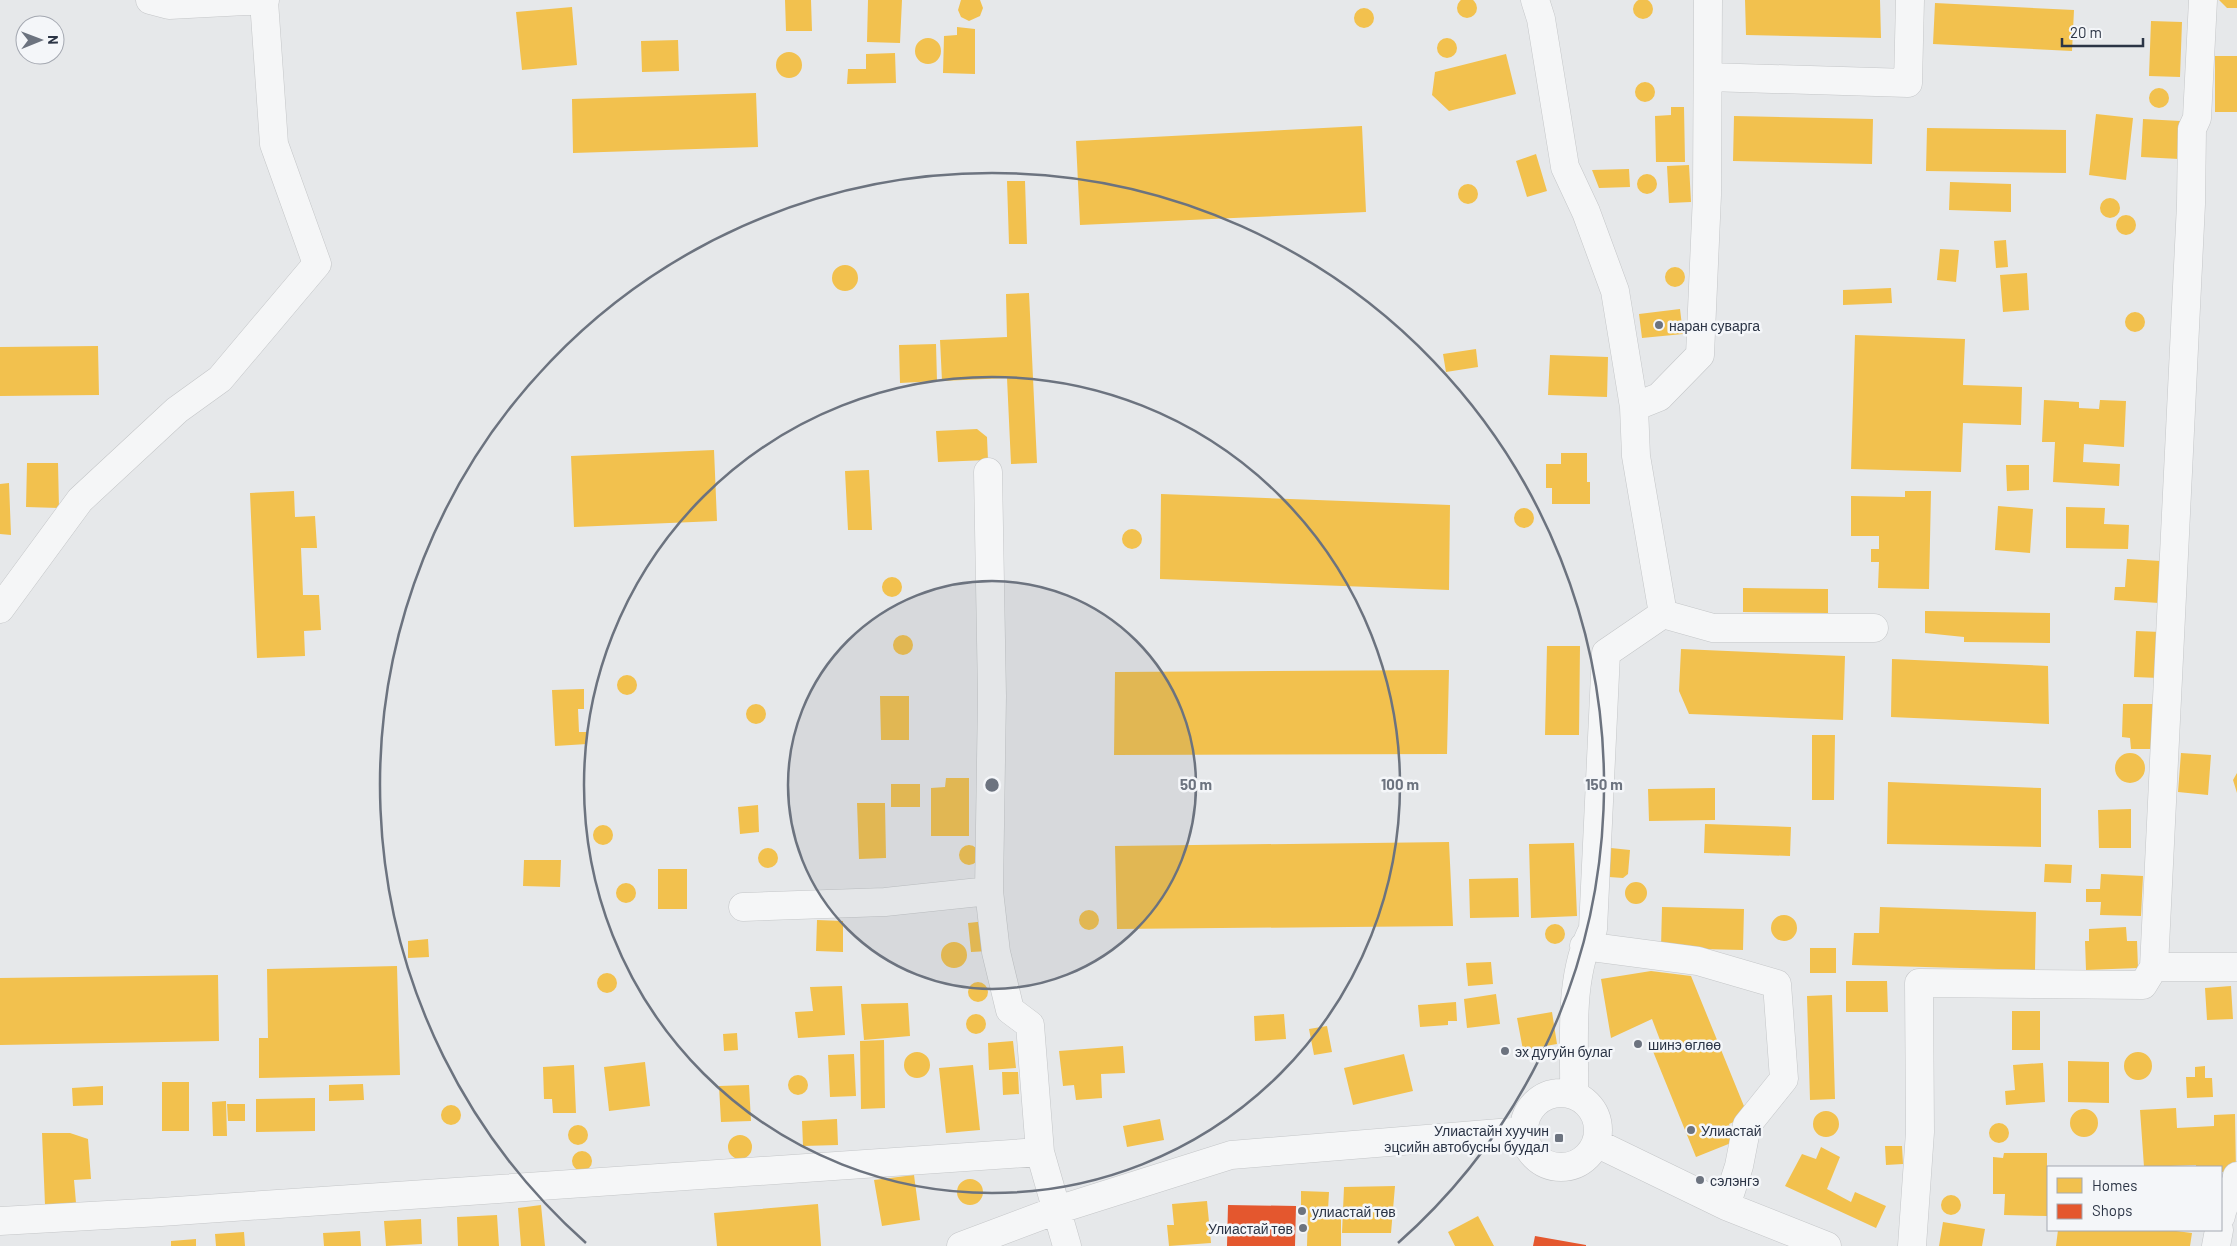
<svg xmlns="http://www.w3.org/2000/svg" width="2237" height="1246" viewBox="0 0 2237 1246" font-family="Barlow,sans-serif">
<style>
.homes{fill:#f2c14e}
.shops{fill:#e4572e}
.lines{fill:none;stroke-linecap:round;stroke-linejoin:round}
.minor-casing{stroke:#c4c6c8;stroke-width:29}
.minor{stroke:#f5f6f7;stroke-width:28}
.ring{fill:none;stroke:#6c737f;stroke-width:2.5}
.poi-dot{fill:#6c737f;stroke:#f4f6f9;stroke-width:2}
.labels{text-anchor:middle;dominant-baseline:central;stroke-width:5;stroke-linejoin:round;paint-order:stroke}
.poi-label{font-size:14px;fill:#2b3445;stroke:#f4f6f9;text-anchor:start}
.centre{fill:#6c737f;stroke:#f4f6f9;stroke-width:2.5}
.ring-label{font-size:15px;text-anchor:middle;font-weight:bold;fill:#6c737f;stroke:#f4f6f9;stroke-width:5;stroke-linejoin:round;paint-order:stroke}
</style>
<rect width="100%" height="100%" fill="#e6e8ea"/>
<path class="homes" d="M1457 8a10 10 0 1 1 20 0a10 10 0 1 1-20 0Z
M1633 9a10 10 0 1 1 20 0a10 10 0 1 1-20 0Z
M785 0H811L812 31H786Z
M868 0H902L900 43 867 42Z
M961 0H980L983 8 980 16 969 21 961 17 958 10Z
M1745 0H1880L1881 38 1746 35Z
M2219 0H2237V8H2227Z
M1935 3 2074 10 2072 51 1933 44Z
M572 7 577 65 522 70 516 12Z
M1354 18a10 10 0 1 1 20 0a10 10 0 1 1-20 0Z
M2151 21 2182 22 2180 77 2149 76Z
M957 27 975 29V74L943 73 944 36 957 35Z
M1437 48a10 10 0 1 1 20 0a10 10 0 1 1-20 0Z
M915 51a13 13 0 1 1 26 0a13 13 0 1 1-26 0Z
M678 40 679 71 642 72 641 41Z
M776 65a13 13 0 1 1 26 0a13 13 0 1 1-26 0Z
M895 53 896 83 847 84 848 69H866V54Z
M1506 54 1516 94 1449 111 1432 95 1435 72Z
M2215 56H2237V112H2215Z
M1635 92a10 10 0 1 1 20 0a10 10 0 1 1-20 0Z
M2149 98a10 10 0 1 1 20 0a10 10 0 1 1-20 0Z
M756 93 758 147 573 153 572 99Z
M1671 107H1684L1685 162H1656L1655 116 1671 115Z
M2096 114 2133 118 2126 180 2089 175Z
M1734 116 1873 119 1872 164 1733 161Z
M2143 119 2181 121 2179 159 2141 157Z
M1362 126 1366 212 1080 225 1076 141Z
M1927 128 2066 130V173L1926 171Z
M1536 154 1547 191 1527 197 1516 161Z
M1689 165 1691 202 1669 203 1667 166Z
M1629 169 1630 187 1599 188 1592 170Z
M1637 184a10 10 0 1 1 20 0a10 10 0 1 1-20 0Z
M1007 181H1025L1027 244H1009Z
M1950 182 2011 184V212L1949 210Z
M1458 194a10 10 0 1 1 20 0a10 10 0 1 1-20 0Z
M2100 208a10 10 0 1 1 20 0a10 10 0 1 1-20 0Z
M2116 225a10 10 0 1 1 20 0a10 10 0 1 1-20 0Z
M2006 240 2008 267 1996 268 1994 241Z
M1940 249 1959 250 1956 282 1937 280Z
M832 278a13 13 0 1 1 26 0a13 13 0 1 1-26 0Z
M1665 277a10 10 0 1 1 20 0a10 10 0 1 1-20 0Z
M2027 273 2029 310 2003 312 2000 275Z
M1891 288 1892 303 1843 305V290Z
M1029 293 1037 463 1011 464 1007 378 942 381 940 340 1007 337 1006 294Z
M1680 309 1683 334 1642 338 1639 314Z
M2125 322a10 10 0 1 1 20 0a10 10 0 1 1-20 0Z
M1855 335 1965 339 1963 385 2022 387 2021 425 1963 423 1961 472 1851 469Z
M936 344 937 381 900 383 899 345Z
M98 346 99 395 0 396V347Z
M1476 349 1478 367 1446 372 1443 354Z
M1550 355 1608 357 1607 397 1548 395Z
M2044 400 2079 402V408L2099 409 2100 400 2126 401 2124 447 2084 444 2083 462 2120 464 2119 486 2053 482 2055 442H2042Z
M977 429 987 437 988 460 938 462 936 431Z
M714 450 717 521 574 527 571 456Z
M1561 453H1587V482H1590V504H1552V488H1546V464H1561Z
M27 463H58L59 508 26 507Z
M2006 465H2029V490L2007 491Z
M869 470 872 530H848L845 471Z
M9 483 11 535 0 534V484Z
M294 491 295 517 315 516 317 548H301L303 595H319L321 630 304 631 305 656 257 658 250 493Z
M1905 491H1931L1929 589 1878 588 1879 562H1871V549H1879V536H1851V496L1905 497Z
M1161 494 1450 505 1449 590 1160 579Z
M1998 506 2033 509 2030 553 1995 550Z
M2066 507 2105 508 2104 524 2129 525 2128 549 2066 548Z
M1514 518a10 10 0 1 1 20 0a10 10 0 1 1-20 0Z
M1122 539a10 10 0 1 1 20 0a10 10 0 1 1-20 0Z
M2127 559 2161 561 2159 603 2114 600 2115 587H2125Z
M882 587a10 10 0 1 1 20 0a10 10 0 1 1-20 0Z
M1743 588 1828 589V613L1743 612Z
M1925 611 2050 613V643L1964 642V637L1925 633Z
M2136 631 2161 632 2159 678 2134 677Z
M893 645a10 10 0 1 1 20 0a10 10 0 1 1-20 0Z
M1547 646H1580L1579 735H1545Z
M1681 649 1845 656 1843 720 1689 714 1679 691Z
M1892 659 2048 666 2049 724 1891 717Z
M1449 670 1447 754 1114 755 1115 672Z
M617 685a10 10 0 1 1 20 0a10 10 0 1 1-20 0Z
M584 689V709H578L579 732H587V744L555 746 552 690Z
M880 696H909V740H881Z
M746 714a10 10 0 1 1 20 0a10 10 0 1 1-20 0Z
M2123 704H2153L2152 749H2131L2130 738 2122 737Z
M1812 735H1835L1834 800H1812Z
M2115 768a15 15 0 1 1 30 0a15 15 0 1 1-30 0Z
M2181 753 2211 755 2208 795 2178 792Z
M2237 773V793L2233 780Z
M946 778H969V836H931V788L945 787Z
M1888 782 2041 788V847L1887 844Z
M891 784H920V807H891Z
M1715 788V820L1649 821 1648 789Z
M857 803H885L886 858 859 859Z
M758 805 759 832 740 834 738 807Z
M2131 809V848H2099L2098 810Z
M1705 824 1791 827 1790 856 1704 853Z
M593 835a10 10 0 1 1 20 0a10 10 0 1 1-20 0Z
M1449 842 1453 926 1117 929 1115 846Z
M1574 843 1577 916 1531 918 1529 844Z
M959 855a10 10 0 1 1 20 0a10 10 0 1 1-20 0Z
M758 858a10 10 0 1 1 20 0a10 10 0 1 1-20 0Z
M1611 848 1630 850 1628 874 1623 878 1609 877Z
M524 860H561L560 887 523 886Z
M2045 864 2072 865 2071 883 2044 882Z
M658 869H687V909H658Z
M2101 874 2143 876 2141 916 2100 915 2101 902H2086V889H2100Z
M1518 878 1519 917 1470 918 1469 879Z
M1625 893a11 11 0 1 1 22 0a11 11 0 1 1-22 0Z
M616 893a10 10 0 1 1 20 0a10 10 0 1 1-20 0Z
M1662 907 1744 909 1743 950 1661 948Z
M1880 907 2036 912 2035 970 1852 965 1854 933H1879Z
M1079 920a10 10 0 1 1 20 0a10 10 0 1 1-20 0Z
M1771 928a13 13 0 1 1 26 0a13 13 0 1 1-26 0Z
M817 920 843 921V952L816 951Z
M986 921 989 951 971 952 968 923Z
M1545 934a10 10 0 1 1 20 0a10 10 0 1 1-20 0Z
M2126 927 2127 941H2137L2138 968 2086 970 2085 941H2089V929Z
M428 939 429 957 408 958V941Z
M941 955a13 13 0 1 1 26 0a13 13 0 1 1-26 0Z
M1810 948H1836V973H1810Z
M1491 962 1493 984 1468 986 1466 963Z
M397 966 400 1075 259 1078V1038H268L267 969Z
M1651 971 1691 976 1748 1116 1729 1124 1736 1141 1696 1157 1650 1044 1660 1040 1652 1019 1611 1038 1601 979Z
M597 983a10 10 0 1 1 20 0a10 10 0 1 1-20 0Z
M218 975 219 1041 0 1045V978Z
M1846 981H1887L1888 1012H1846Z
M968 992a10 10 0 1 1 20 0a10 10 0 1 1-20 0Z
M842 986 845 1035 798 1038 795 1012 813 1011 810 987Z
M2231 986 2233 1019 2207 1020 2205 988Z
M1496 994 1500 1024 1467 1028 1464 999Z
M1832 995 1835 1099 1810 1100 1807 996Z
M1456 1002 1457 1021H1448V1025L1420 1027 1418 1005Z
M908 1003 910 1036 864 1040 861 1004Z
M2012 1011H2040V1050H2012Z
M1552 1012 1557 1044 1523 1050 1517 1018Z
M966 1024a10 10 0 1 1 20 0a10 10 0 1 1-20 0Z
M1284 1014 1286 1039 1255 1041 1254 1016Z
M1327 1026 1332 1052 1314 1055 1309 1029Z
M737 1033 738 1050 724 1051 723 1034Z
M884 1040 885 1108 861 1109 860 1041Z
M1013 1041 1016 1068 989 1070 988 1043Z
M1123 1046 1125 1073 1101 1074 1102 1098 1076 1100 1074 1085 1063 1086 1059 1051Z
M2124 1066a14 14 0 1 1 28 0a14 14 0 1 1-28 0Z
M904 1065a13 13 0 1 1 26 0a13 13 0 1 1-26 0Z
M854 1054 856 1096 830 1097 828 1055Z
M1404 1054 1413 1091 1353 1105 1344 1068Z
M2068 1061 2109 1062V1103L2068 1102Z
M645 1062 650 1106 609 1111 604 1067Z
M2043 1063 2045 1102 2006 1105 2005 1091 2015 1090 2013 1065Z
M574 1065 576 1113H553L552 1099H544L543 1067Z
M973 1065 980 1130 946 1133 939 1068Z
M2205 1066V1078H2212L2213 1097 2187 1098 2186 1077H2195V1067Z
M1002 1072H1018L1019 1094 1003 1095Z
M788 1085a10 10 0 1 1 20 0a10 10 0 1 1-20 0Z
M162 1082H189V1131H162Z
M363 1084 364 1100 329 1101V1085Z
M749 1085 751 1121 721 1122 719 1086Z
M103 1086V1105L73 1106 72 1088Z
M315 1098V1131L256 1132V1099Z
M226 1101 227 1136H213L212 1102Z
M227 1104H245V1121H228Z
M441 1115a10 10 0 1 1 20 0a10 10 0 1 1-20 0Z
M2176 1108 2177 1128 2214 1126V1115L2235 1114 2236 1172H2221V1167H2196V1165L2144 1167 2140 1110Z
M2070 1123a14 14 0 1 1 28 0a14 14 0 1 1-28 0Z
M1813 1124a13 13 0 1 1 26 0a13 13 0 1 1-26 0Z
M837 1119 838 1145 803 1146 802 1121Z
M1160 1119 1164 1140 1127 1147 1123 1126Z
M1989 1133a10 10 0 1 1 20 0a10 10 0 1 1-20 0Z
M568 1135a10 10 0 1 1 20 0a10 10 0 1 1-20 0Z
M42 1133H70L88 1139 91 1179 74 1180 76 1203 45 1205Z
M728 1147a12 12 0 1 1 24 0a12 12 0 1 1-24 0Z
M1885 1146H1902L1903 1164 1886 1165Z
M1821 1147 1840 1157 1827 1189 1851 1202 1855 1192 1886 1206 1876 1228 1785 1186 1802 1154 1816 1159Z
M572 1161a10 10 0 1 1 20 0a10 10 0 1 1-20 0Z
M2004 1153H2047V1216L2004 1215 2005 1194H1993V1157L2003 1158Z
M914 1175 920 1220 882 1226 874 1180Z
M957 1192a13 13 0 1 1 26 0a13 13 0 1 1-26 0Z
M1395 1186 1391 1233H1342L1344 1187Z
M1301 1191 1329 1192 1328 1210 1341 1211V1246H1307L1308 1211H1301Z
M1941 1205a10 10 0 1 1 20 0a10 10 0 1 1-20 0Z
M1207 1201 1211 1243 1169 1246 1167 1225H1174L1172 1204Z
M818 1204 821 1246H717L714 1213Z
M541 1205 545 1246H521L518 1208Z
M497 1215 499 1246H458L457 1217Z
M1478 1216 1494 1246H1455L1448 1232Z
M421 1219 422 1244 386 1246 384 1221Z
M1943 1222 1985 1229 1982 1246H1939Z
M2058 1230H2168L2192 1233 2190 1246H2056Z
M360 1231 361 1246H324L323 1233Z
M244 1232 245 1246H216L215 1234Z
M196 1239V1246H171V1241Z"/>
<path class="shops" d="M1228 1205 1296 1206 1295 1246H1227Z
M1535 1236 1586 1245V1246H1533Z"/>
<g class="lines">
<g class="minor-casing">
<path id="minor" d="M150 0 169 5 265 0
M1535 0 1541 19 1565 167 1586 212 1615 291 1634 407 1636 456 1663 614 1713 628H1874
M1708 77 1908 83 1910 0
M1634 407 1659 397 1700 355 1707 195 1708 0
M988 472 992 696 989 891 996 952 1010 1010 1030 1025 1040 1152 1067 1246
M0 609 80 500 177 410 220 379 317 264 274 144 264 1
M743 907 885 902 989 891
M1584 946 1698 961 1777 984 1784 1079 1747 1125 1739 1166 1726 1206
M2154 967H2237
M1524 1130a37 37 0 1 1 74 0a37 37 0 1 1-74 0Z
M1574 1095C1575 1041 1568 977 1593 929L1606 653 1663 614
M1596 1143 1726 1206 1827 1246
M2221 1216C2223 1202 2235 1191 2237 1176
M0 1221 161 1212 1040 1152
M961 1246 1057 1210 1231 1155 1524 1131
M1912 1246 1920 1132 1919 983 2143 985 2154 967 2191 204 2192 129 2197 118 2203 0
M2216 1246 2219 1230"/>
</g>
<use href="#minor" class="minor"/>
</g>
<circle cx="992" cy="785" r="204" fill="#6c737f" fill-opacity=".12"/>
<g class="ring">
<circle cx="992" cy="785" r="204"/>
<circle cx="992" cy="785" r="408"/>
<path d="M586 1243A612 612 0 1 1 1398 1243"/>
</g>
<g class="poi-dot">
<circle cx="1659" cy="325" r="5"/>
<circle cx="1638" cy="1044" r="5"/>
<circle cx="1505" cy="1051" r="5"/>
<circle cx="1691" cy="1130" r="5"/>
<rect x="1554" y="1133" width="10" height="10" rx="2.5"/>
<circle cx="1700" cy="1180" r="5"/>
<circle cx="1302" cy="1211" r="5"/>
<circle cx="1303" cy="1228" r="5"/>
</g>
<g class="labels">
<g class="poi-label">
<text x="1669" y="325">наран суварга</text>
<text x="1648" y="1044">шинэ өглөө</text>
<text x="1515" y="1051">эх дугуйн булаг</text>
<text x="1549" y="1130" text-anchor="end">Улиастайн хуучин<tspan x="1549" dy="16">эцсийн автобусны буудал</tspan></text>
<text x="1701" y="1130">Улиастай</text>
<text x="1710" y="1180">сэлэнгэ</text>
<text x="1312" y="1211">улиастай төв</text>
<text x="1293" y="1228" text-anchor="end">Улиастай төв</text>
</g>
</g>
<circle cx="992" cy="785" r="8" class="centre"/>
<g class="ring-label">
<text x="1196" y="790">50 m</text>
<text x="1400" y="790">100 m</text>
<text x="1604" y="790">150 m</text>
</g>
<rect x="2047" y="1166" width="175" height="65" fill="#f4f6f9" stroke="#a4a8b1"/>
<rect x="2057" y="1178" width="25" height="15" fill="#f2c14e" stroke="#a4a8b1"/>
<text x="2092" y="1191" font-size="15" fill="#2b3445">Homes</text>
<rect x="2057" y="1204" width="25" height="15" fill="#e4572e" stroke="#a4a8b1"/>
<text x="2092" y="1216" font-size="15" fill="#2b3445">Shops</text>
<g transform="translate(40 40) rotate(89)"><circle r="24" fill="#f4f6f9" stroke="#a4a8b1"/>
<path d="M0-4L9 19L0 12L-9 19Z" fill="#6c737f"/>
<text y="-8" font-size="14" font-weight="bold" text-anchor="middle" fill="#2b3445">N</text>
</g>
<path d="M2062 38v8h81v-8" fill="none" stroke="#2b3445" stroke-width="2.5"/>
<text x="2070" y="38" font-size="15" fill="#2b3445" stroke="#f4f6f9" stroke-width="4" paint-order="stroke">20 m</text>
</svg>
